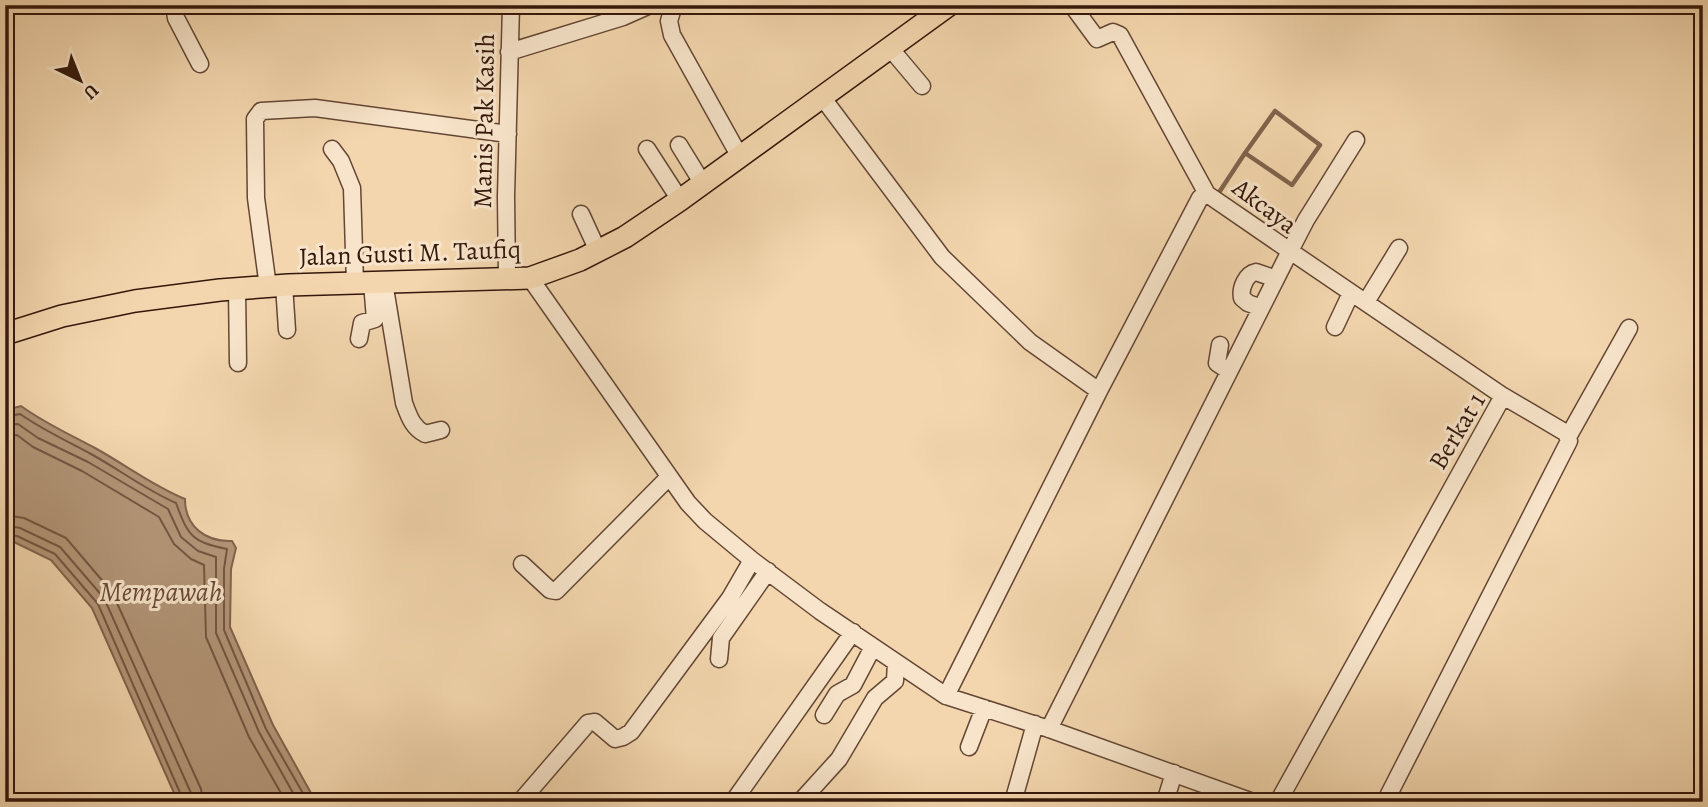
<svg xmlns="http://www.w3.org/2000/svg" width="1708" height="807" viewBox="0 0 1708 807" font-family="Alegreya,serif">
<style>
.water{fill:#b29577;stroke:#80634c;stroke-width:2}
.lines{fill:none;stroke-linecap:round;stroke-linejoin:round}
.shore{stroke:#745641;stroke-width:2}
.stream{stroke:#80634c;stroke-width:4.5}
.minor-casing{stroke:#644734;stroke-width:19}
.major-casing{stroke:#35170b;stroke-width:24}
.minor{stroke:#f7e4ca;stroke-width:16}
.major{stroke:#f3d6ae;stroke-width:21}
.labels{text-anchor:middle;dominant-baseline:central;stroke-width:6;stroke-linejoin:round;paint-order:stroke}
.street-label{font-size:26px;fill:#35170b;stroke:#f7e4ca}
.water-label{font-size:28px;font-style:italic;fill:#674936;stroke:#f7e4ca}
</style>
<rect width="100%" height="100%" fill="#f3d6ae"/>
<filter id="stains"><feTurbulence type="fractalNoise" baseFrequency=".00286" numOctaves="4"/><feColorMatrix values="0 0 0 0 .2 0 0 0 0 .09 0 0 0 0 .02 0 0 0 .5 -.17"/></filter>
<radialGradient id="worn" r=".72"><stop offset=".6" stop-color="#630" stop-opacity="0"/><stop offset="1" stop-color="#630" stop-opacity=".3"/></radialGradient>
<path class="water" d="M21 406C46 424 69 434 95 448 126 465 153 486 185 499 185 527 206 542 232 541L236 548 231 569 230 627 273 725 316 802H178L92 608 51 560 14 542 5 541V410Z"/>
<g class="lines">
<path class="shore" d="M5 417 20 414C43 430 67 441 91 454 120 470 146 490 176 503 188 536 192 542 227 549L224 569V630L266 729 308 802
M5 425 18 424 38 438 88 462 168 509 181 537 198 551 216 557V633L259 732 298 802
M5 436 17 435 33 447 82 471 159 517 174 544 191 559 204 565 206 637 249 737 286 802
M5 515 24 518 66 538 112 592 201 789 203 802
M5 525 20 528 60 547 104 598 191 793 193 802
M5 534 17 536 55 554 98 604 184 802"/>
<path class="stream" d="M1218 194 1245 153 1292 185 1320 145 1275 111 1245 153"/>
<g class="minor-casing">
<path id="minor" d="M174 5 176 18 200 64
M674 5 669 21 672 35 740 157
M890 48 922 86
M509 52 623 17 650 5
M822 97 942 257 1030 342 1099 391
M1356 140 1306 220 1290 251 1503 396
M679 145 703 184
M332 149 341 161 352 188 355 283
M647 149 680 200
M581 214 598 251
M530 278 688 503 705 521 752 560 820 611 946 696 1049 729 1253 802
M507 279 506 196 511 5
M384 282 404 403C409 416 412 427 425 434L441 430
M284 285 287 330
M268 287 256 198 255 119 261 111 315 108 508 134
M237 289 238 363
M1366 302 1399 248
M1261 308 1248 303 1242 298C1240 288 1246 274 1256 272L1276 279
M1335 327 1351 293
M359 339 362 323 375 319 372 283
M1220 345 1217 363 1229 371
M1568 437 1629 328
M522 564 550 590 556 591 669 477
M719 659 721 638 768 571
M946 696 1099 391 1200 198 1207 194
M824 715 837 694 853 685 873 647
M1049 729 1290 251 1207 194 1120 35 1113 32 1097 39 1072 5
M969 747 984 708
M520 802 588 723 595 722 615 739 623 737 631 732 730 598 752 560
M733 802 853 632
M800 802 839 759 875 698 895 681 896 662
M1013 802 1035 724
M1165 802 1174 773
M1278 802 1503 396 1566 433 1569 441 1385 802"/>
</g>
<g class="major-casing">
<path id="major" d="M5 334 62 316 135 301 220 290 288 285 530 278 580 260 625 237 680 200 949 5"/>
</g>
<use href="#minor" class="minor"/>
<use href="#major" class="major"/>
</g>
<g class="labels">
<g class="street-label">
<text transform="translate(484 121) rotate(-89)">Manis Pak Kasih</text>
<text transform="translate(1265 206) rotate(37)">Akcaya</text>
<text transform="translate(410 253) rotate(-2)">Jalan Gusti M. Taufiq</text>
<text transform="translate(1457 431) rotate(-59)">Berkat 1</text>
</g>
<g class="water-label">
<text x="161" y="592">Mempawah</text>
</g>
</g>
<rect width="1708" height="807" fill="none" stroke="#f3d6ae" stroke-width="28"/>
<rect x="7" y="7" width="1694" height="793" fill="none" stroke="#35170b" stroke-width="3.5"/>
<rect x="14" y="14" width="1680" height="779" fill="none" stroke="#35170b" stroke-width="2"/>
<g transform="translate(80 80) rotate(137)" stroke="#f7e4ca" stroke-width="5" paint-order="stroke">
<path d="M0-5L12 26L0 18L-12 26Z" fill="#35170b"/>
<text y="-10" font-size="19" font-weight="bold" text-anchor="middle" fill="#35170b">U</text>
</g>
<rect width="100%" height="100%" filter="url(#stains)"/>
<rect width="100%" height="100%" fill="url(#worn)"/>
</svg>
